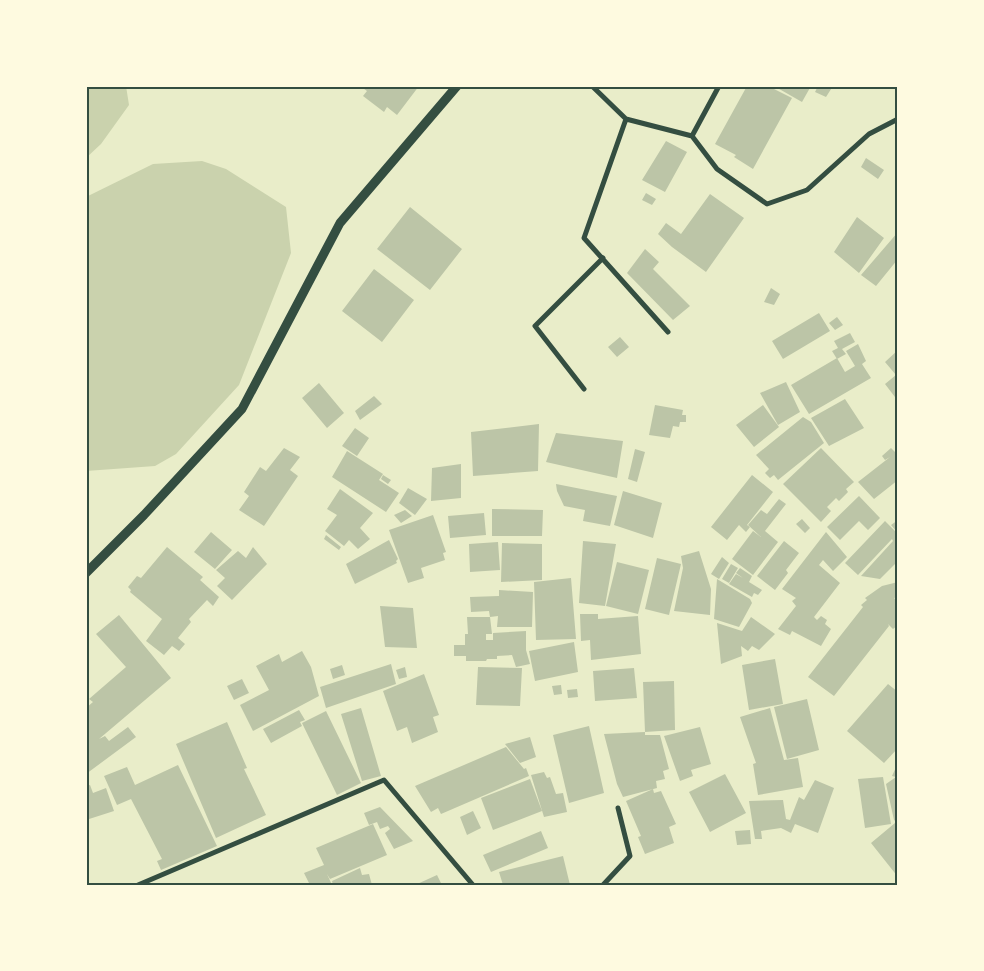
<svg xmlns="http://www.w3.org/2000/svg" width="984" height="971" viewBox="0 0 984 971" font-family="Roboto,sans-serif">
<style>
.green{fill:#cad2ad}
.building{fill:#bcc5a7}
.lines{fill:none;stroke-linecap:round;stroke-linejoin:round}
.minor{stroke:#344e41;stroke-width:5}
.tertiary{stroke:#344e41;stroke-width:9}
.neatline{fill:none;stroke:#344e41;stroke-width:2}
</style>
<rect width="100%" height="100%" fill="#e9edc9"/>
<path class="green" d="M86 86H126L129 105 101 144 86 158Z
M202 161 226 169 286 207 291 253 239 385 176 454 155 466 86 471V197L153 164Z"/>
<path class="building" d="M360 86H419L397 115 387 107 384 112 363 96 367 91Z
M747 86H768L792 98 753 169 734 157 736 155 715 144Z
M774 86H811L802 102Z
M818 86H833L826 97 815 92Z
M666 141 687 152 665 192 642 180Z
M866 158 884 170 878 179 861 167Z
M646 193 656 199 652 205 642 200Z
M710 194 744 218 706 272 672 247 658 234 666 223 681 234Z
M410 207 462 249 430 290 377 249Z
M857 217 884 238 859 273 834 252Z
M898 232V259L876 286 861 275Z
M645 249 659 262 653 269 690 306 673 320 627 273Z
M374 269 414 300 382 342 342 311Z
M771 288 780 294 774 305 764 302Z
M819 313 830 331 783 359 772 341Z
M837 317 843 325 835 330 829 323Z
M850 333 855 342 842 349 846 354 837 359 832 351 838 348 834 341Z
M620 337 629 347 617 357 608 347Z
M858 344 866 361 862 364 871 378 809 414 791 385 837 358 845 372 855 366 846 351Z
M898 350V401L885 384 896 375 885 362Z
M786 382 800 412 778 425 760 393Z
M319 383 344 413 327 428 302 398Z
M374 396 382 404 360 420 355 411Z
M845 399 864 428 829 446 811 418Z
M655 405 683 410 682 415H686V422H680L679 427 673 426 670 438 649 435Z
M763 405 779 427 754 447 736 425Z
M803 417 811 422 824 443 778 480 774 475 770 478 765 473 769 469 756 455Z
M539 424 538 471 473 476 471 432Z
M355 428 369 438 357 456 342 446Z
M556 433 623 441 617 478 546 462Z
M284 448 300 457 290 470 298 476 264 526 239 510 249 496 244 492 260 467 266 471Z
M821 448 854 482 846 489 848 492 839 501 836 498 827 507 831 511 821 522 783 484Z
M891 448 895 452 898 450V480L874 499 858 482 890 457 885 460 882 456Z
M635 449 645 452 637 482 628 479Z
M347 451 383 474 379 480 399 493 386 512 332 477Z
M461 464V498L431 501 432 468Z
M383 475 391 480 388 484 381 479Z
M752 475 773 492 747 525 750 527 746 532 739 525 727 540 711 527Z
M556 484 617 496 610 526 583 521 585 510 564 506 557 491Z
M408 488 427 499 415 515 399 503Z
M340 489 373 513 360 528 370 539 358 549 349 540 344 546 325 531 337 515 327 509Z
M623 491 662 503 653 538 614 525Z
M859 496 880 518 868 530 859 521 840 540 827 527Z
M779 499 786 504 765 531 778 542 753 575 732 559 753 531 761 537 748 525 761 510 767 514Z
M492 509 543 510 542 536H492Z
M405 510 412 516 401 523 394 515Z
M484 513 486 535 450 538 448 516Z
M433 515 446 552 443 553 445 560 421 568 424 578 408 583 389 530Z
M802 519 810 528 805 533 796 524Z
M898 520V533L891 525Z
M885 521 898 534V561L880 579 861 576 893 541 892 539 858 575 845 563Z
M211 532 232 550 215 569 194 552Z
M826 532 847 557 833 571 823 560 819 565 840 583 814 617 817 620 821 616 827 620 825 624 831 629 821 646 792 631 790 635 778 629 796 606 792 601 796 598 782 589Z
M326 535 341 547 339 550 324 539Z
M389 540 398 559 396 561 397 563 355 584 346 564Z
M583 541 616 544 605 606 579 603Z
M784 541 799 553 786 570 788 573 775 590 757 576Z
M498 542 500 570 470 572 469 544Z
M502 543 542 544V580L501 582Z
M167 547 203 577 200 580 219 597 213 606 207 600 189 619 191 622 178 638 185 644 179 651 172 646 164 655 146 641 162 619 130 592 131 590 128 587 137 576 141 578Z
M253 547 267 564 232 600 217 586 225 578 216 570 238 551 246 558Z
M699 551 711 589 710 615 674 611 683 568 681 556Z
M722 557 729 563 719 579 711 574Z
M657 558 681 564 669 615 645 609Z
M617 562 649 570 638 614 606 606Z
M731 564 738 568 729 583 722 579Z
M740 568 752 576 749 582 762 590 758 595 754 593 752 597 729 584 736 574 743 578 736 573Z
M571 578 576 639 536 640 534 582Z
M717 579 750 599 752 603 739 627 714 619Z
M898 582V597L894 598 898 602V625L893 629 888 624 889 626 834 696 808 677 863 607 861 605 867 600 865 598 882 586Z
M499 590 533 592 532 627H497L498 616 490 617 489 611 471 612 470 597 499 596Z
M380 606 413 608 417 648 385 647Z
M580 614H598V619L638 616 641 654 591 660 590 640 581 641Z
M119 615 171 678 99 739 105 736 109 741 128 727 136 737 86 774V715L89 713 86 708 93 702 89 699 126 667 96 634Z
M467 617H490L492 634H486V640H493V633L526 631V650L530 664 516 667 512 655 497 656V659H487L486 661H466V656H454V645H465V634H468Z
M751 617 775 634 759 650 752 646 748 651 741 646 742 656 721 664 717 623 742 631Z
M574 642 578 672 535 681 529 651Z
M302 651 311 667 319 696 253 731 240 705 269 690 256 666 279 654 282 662Z
M775 659 783 704 749 710 742 665Z
M391 664 396 684 326 708 320 687Z
M342 665 345 675 333 679 330 669Z
M405 667 407 677 399 679 396 670Z
M478 667 522 668 520 706 476 705Z
M634 668 637 698 595 701 593 671Z
M424 674 439 715 433 717 438 732 412 743 407 727 397 731 383 691Z
M242 679 249 693 234 700 227 686Z
M674 681 675 730 645 732 643 682Z
M888 684 898 692V748L884 763 847 731Z
M561 685 562 694 554 695 552 686Z
M577 689 578 697 568 698 567 690Z
M807 699 819 750 787 759 774 707Z
M361 708 381 776 362 781 341 714Z
M770 708 784 760 798 758 803 787 758 795 753 764 756 763 740 717Z
M299 710 305 720 300 722 302 726 271 743 263 729Z
M326 711 361 783 337 795 302 723Z
M227 722 247 768 244 769 266 815 216 838 176 744Z
M589 726 604 793 569 803 553 735Z
M700 727 711 764 691 770 693 776 680 781 664 736Z
M645 732V735H660L669 769 663 771 665 779 656 781 657 788 623 797 617 784 604 734Z
M530 737 536 757 520 763 505 744Z
M506 747 524 769 526 768 529 776 441 814 438 808 431 812 415 786Z
M898 763V823L894 820 886 784 896 777 892 776Z
M178 765 217 846 161 870 157 861 162 859 131 799 117 805 104 776 127 767 135 785Z
M544 772 547 778 550 777 556 794 563 793 567 812 544 817 531 775Z
M725 774 746 813 710 832 689 792Z
M883 777 891 824 865 828 858 779Z
M530 779 542 811 493 830 481 798Z
M815 780 834 788 818 833 795 824 791 833 781 828 761 831 762 839H755L749 801 783 800 786 819 790 820 799 797 804 800Z
M90 785 93 793 106 788 114 811 86 820V786Z
M653 789 654 793 661 791 676 824 669 827 674 843 645 854 638 837 641 836 626 801Z
M380 807 413 841 394 849 385 833 390 829 388 826 380 829 377 822 369 825 364 813Z
M473 811 481 828 467 835 460 817Z
M895 823 898 825V877L871 843Z
M373 824 387 855 330 879 327 874 332 885H310L304 873 324 865 316 848Z
M750 830 751 844 737 845 735 831Z
M541 831 548 848 491 872 483 855Z
M563 856 570 885H503L499 872Z
M360 868 362 875 369 874 372 885H333L332 881Z
M437 875 442 885H415Z"/>
<g class="lines">
<path class="minor" d="M592 86 626 119 692 136 719 86
M626 119 584 238 668 332
M692 136 717 169 767 204 807 190 869 134 898 119
M584 389 535 326 603 258
M138 885 384 780 473 885
M603 885 630 856 618 808"/>
<path class="tertiary" d="M86 573 144 515 242 409 340 223 457 86"/>
</g>
<rect width="984" height="971" fill="none" stroke="#fefae0" stroke-width="175"/>
<rect x="88" y="88" width="808" height="796" class="neatline"/>
</svg>
